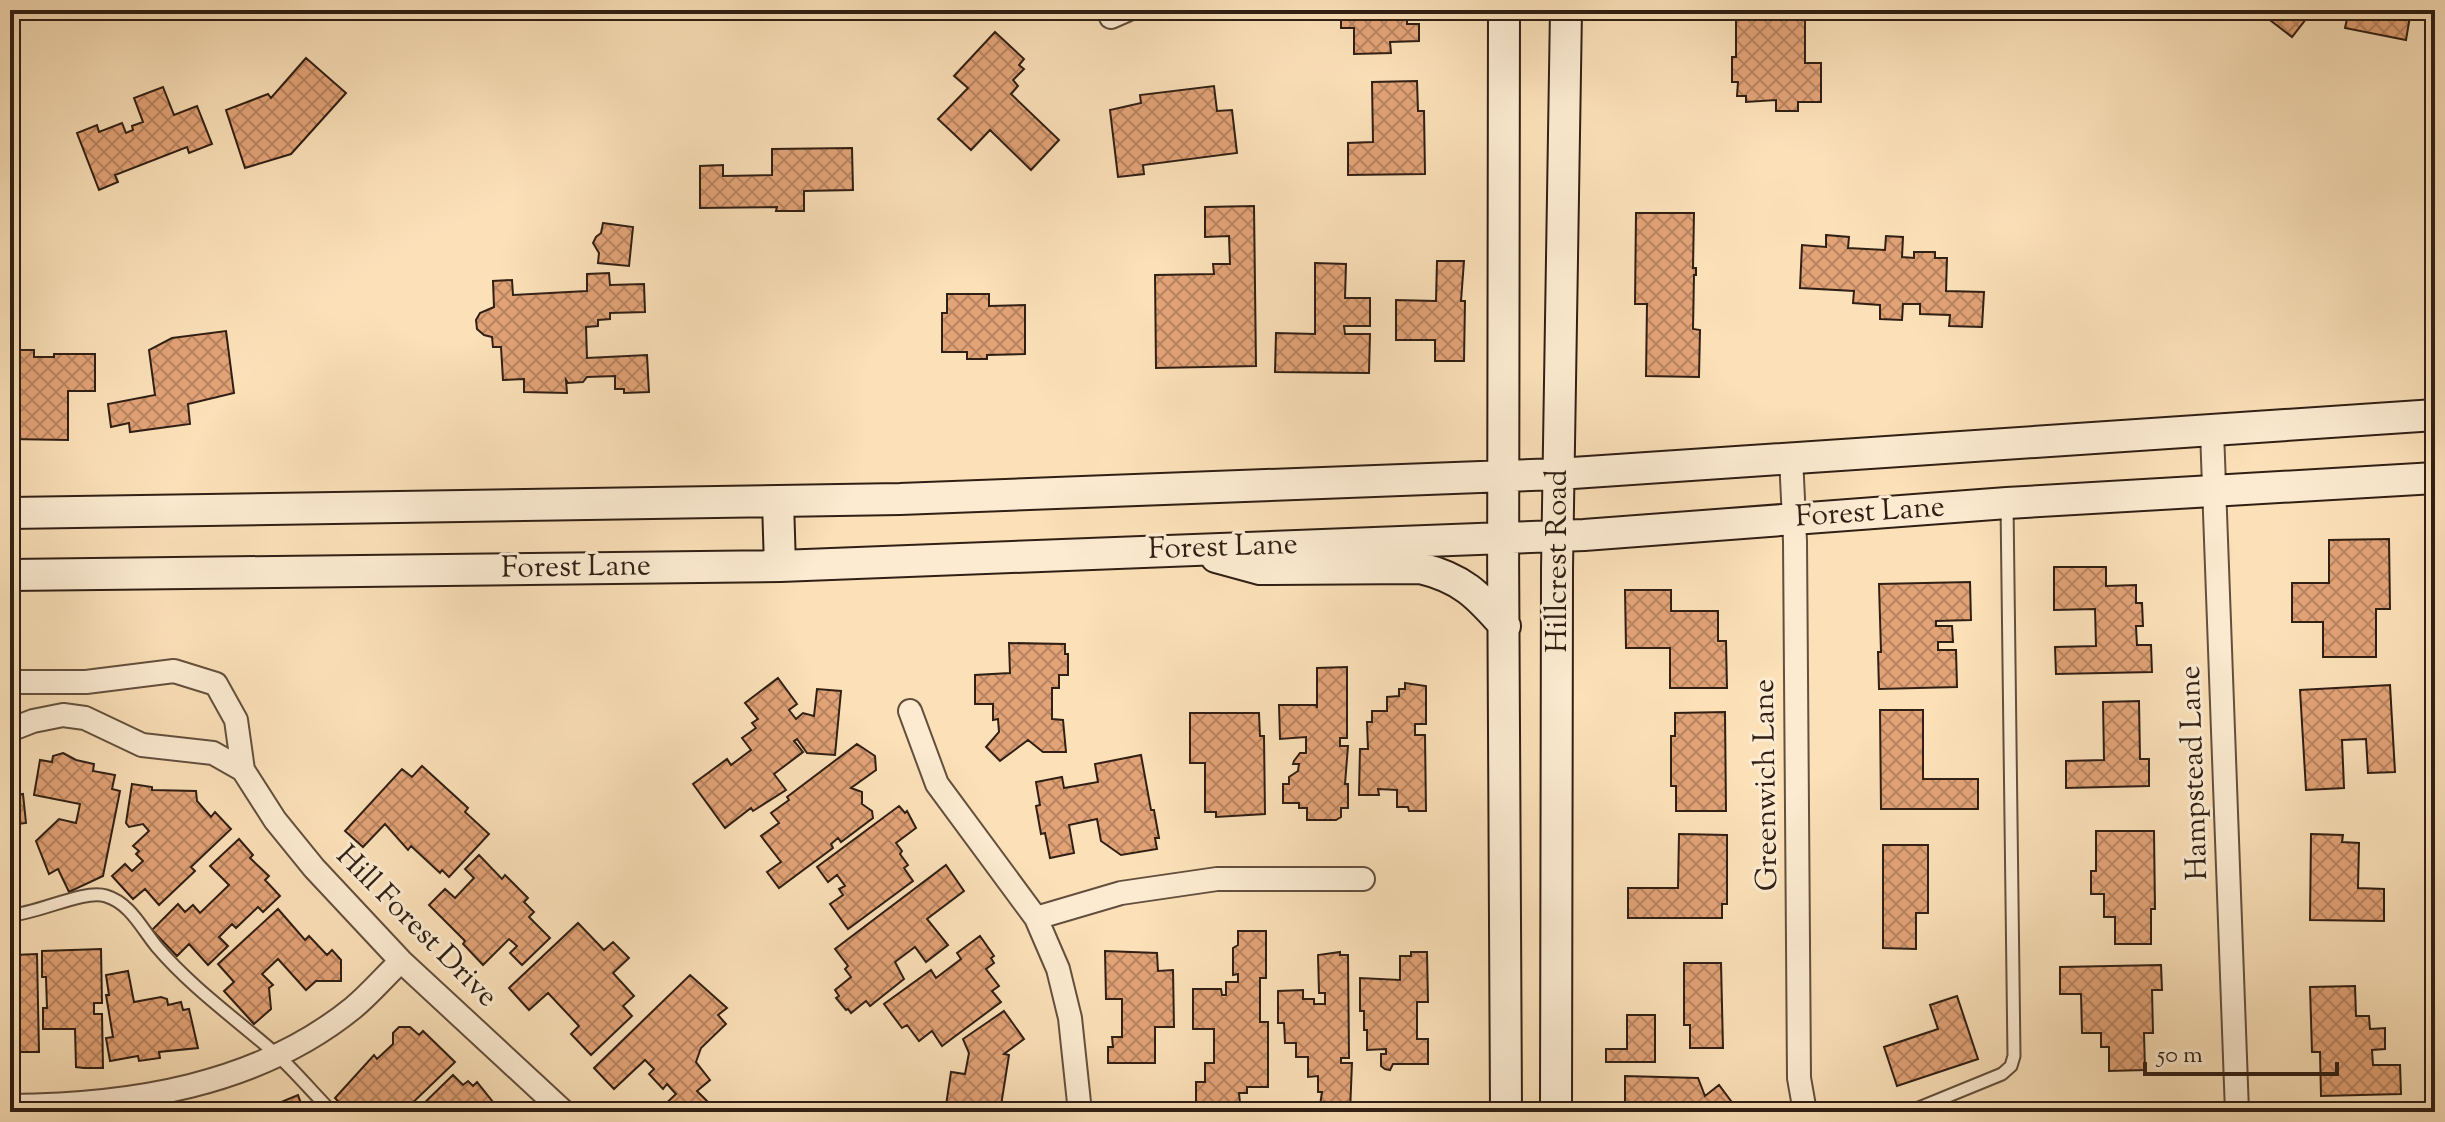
<svg xmlns="http://www.w3.org/2000/svg" width="2445" height="1122" viewBox="0 0 2445 1122" font-family="'Sorts Mill Goudy',serif">
<style>
.building{fill:url(#building-cross-hatch);stroke:#301f14;stroke-width:2}
.lines{fill:none;stroke-linecap:round;stroke-linejoin:round}
.service-casing{stroke:#634f3d;stroke-width:15}
.minor-casing{stroke:#634f3d;stroke-width:26}
.secondary-casing{stroke:#301f14;stroke-width:34}
.service{stroke:#fcebd1;stroke-width:11}
.minor{stroke:#fcebd1;stroke-width:22}
.secondary{stroke:#fcebd1;stroke-width:30}
.labels{text-anchor:middle;dominant-baseline:central;stroke-width:6;stroke-linejoin:round;paint-order:stroke}
.street-label{font-size:30px;fill:#301f14;stroke:#fcebd1}
</style>
<defs>
<pattern id="building-cross-hatch" width="8" height="8" patternUnits="userSpaceOnUse" patternTransform="scale(2)"><rect width="8" height="8" fill="#e2a377"/><path d="M0 0l8 8M0 8l8-8" fill="none" stroke="#b88460"/></pattern>
</defs>
<rect width="100%" height="100%" fill="#fbe0b8"/>
<filter id="stains"><feTurbulence type="fractalNoise" baseFrequency=".0025" numOctaves="4"/><feColorMatrix values="0 0 0 0 .2 0 0 0 0 .09 0 0 0 0 .02 0 0 0 .5 -.17"/></filter>
<radialGradient id="worn" r=".72"><stop offset=".6" stop-color="#630" stop-opacity="0"/><stop offset="1" stop-color="#630" stop-opacity=".3"/></radialGradient>
<path class="building" d="M1341 10H1407V24H1419V41L1390 42 1391 53 1354 54V28H1341Z
M1736 10H1787V18H1805V63H1821V102H1798V111H1776V100L1746 102V96H1737L1738 82H1732V57H1736Z
M2278 10H2313L2292 37 2270 20Z
M2349 10H2411L2406 40 2345 28Z
M995 32 1024 59 1019 65 1024 69 1013 80 1018 86 1011 94 1059 140 1031 170 990 130 971 150 938 119 968 88 954 76Z
M306 58 346 93 291 154 245 168 226 110 268 94 271 98Z
M1417 81 1418 111H1424L1425 174 1348 175V143L1373 142 1372 82Z
M1214 86 1217 111 1232 110 1237 153 1143 165 1144 174 1118 177 1110 110 1141 103 1140 95Z
M163 87 174 115 197 106 212 144 189 153 187 147 115 175 118 182 99 190 77 133 97 125 99 132 122 123 126 133 133 130 132 126 143 122 134 98Z
M852 148 853 190 804 191V211H776L777 207 700 208V166L723 165V176L772 175V149Z
M1254 206 1256 366 1156 368 1155 275 1214 274 1213 264H1230L1229 236 1205 237V207Z
M1636 213H1694L1693 268H1696V275H1694L1693 329 1700 330 1699 377 1646 376 1647 304H1635Z
M603 223 633 227 629 266 598 263 599 253 593 243 596 237 601 233Z
M1826 235 1849 237 1848 248 1885 250 1886 236 1903 237 1902 257 1914 258V252H1935V258H1947L1946 291 1984 292 1982 327 1949 326 1950 315 1920 314V304H1903L1902 320 1880 319V305L1853 303 1854 291 1800 288 1802 245 1826 247Z
M1437 261H1464L1461 301H1465L1464 361H1435V340H1396V300L1436 301Z
M1315 263 1346 264 1345 298H1370V326H1344L1345 334H1370L1369 373 1275 372 1276 333 1315 334Z
M609 273 610 285 644 284 645 312 610 313V319L598 320V326L586 327 587 358 647 355 649 392 624 393V389H615V376L587 377 583 382 568 383 566 380 567 393 524 392V379L503 380 501 347H493L492 337 484 335 477 329 476 320 480 313 494 307 493 281 512 280 513 295 587 291V274Z
M947 294H989V306L1025 305V354L987 355V359H967V352H942V313H947Z
M226 331 234 393 188 404 190 424 130 432 129 423 111 427 108 404 155 395 149 350 172 338Z
M10 350H34V357H54V354H95V391H68V440L10 439Z
M2389 539 2390 609H2376V657H2323V622H2292V583H2329V540Z
M2054 567H2106V586L2136 585V603H2142L2143 626H2136L2137 645H2151L2152 672 2056 674 2055 647 2096 646 2095 609 2054 610Z
M1970 582 1971 620 1936 621V626H1952L1953 642H1938V650H1956L1957 687 1879 689 1878 652H1881L1879 584Z
M1625 590H1671V611H1718V641H1726L1727 688H1670V648H1626Z
M1009 643 1065 644V654H1068V675H1059V688H1052V719L1063 720 1066 752H1043L1028 740 1000 761 986 747 999 732 998 719 993 720V704H975V675L1010 673Z
M1347 667V738H1340V746H1348L1345 784H1348V808H1341V817L1336 820H1307V808H1299V803H1283V784H1289V777L1298 771 1299 764H1293L1294 761 1300 753H1306V737L1280 739 1279 705H1316L1317 708V668Z
M778 678 797 704 789 710 796 719 803 713 814 716 817 689 841 691 835 755 807 753 797 739 794 741 803 752 774 774 786 790 753 811 751 808 725 828 693 784 727 759 731 765 751 750 742 738 756 728 752 723 758 719 745 703Z
M1405 683 1426 686V724H1415V735H1425L1426 811H1409L1408 807H1397V790L1378 789 1379 795H1359L1360 749H1368L1367 722H1372V711H1387V697L1399 696V689H1405Z
M2390 685 2395 772 2368 773 2366 739 2342 740 2344 788 2306 790 2300 690Z
M2139 701 2140 759H2149V786L2066 788V761L2104 760 2103 702Z
M1880 710H1923V779H1978V809H1881Z
M1725 712 1726 811H1676V786H1671V736H1675V713Z
M1190 713H1259L1260 736H1264L1265 814 1216 817V812H1205V763H1190Z
M857 744 875 756 876 770 851 788 862 792V804L872 811 873 818 841 842 838 838 831 844 833 848 779 888 767 872 781 862 761 836 779 823 771 813 789 800 787 797Z
M63 753 76 760 94 764 93 771 115 775 112 789 120 791 103 876 69 892 58 869 49 874 36 841 59 819 76 823 80 804 34 795 40 760 52 762 53 756Z
M1141 755 1151 810H1154L1159 838H1155L1157 849 1121 855 1101 841 1097 819 1069 825 1074 853 1050 858 1045 833 1041 834 1036 806 1040 805 1036 782 1062 777 1064 788 1098 782 1095 764Z
M422 766 468 808 465 812 489 834 449 877 442 870 440 873 411 846 408 850 385 824 363 847 345 831 402 769 412 777Z
M132 784 152 787V790L196 791 197 801 211 817 215 812 231 829 191 867 195 871 159 905 145 889 133 899 112 876 125 864 132 871 143 861 136 854 139 851 133 846 149 831 143 824 129 827 126 823Z
M23 794 26 823 10 825V796Z
M899 806 905 813 907 811 916 828 896 843 902 851 900 854 908 865 904 868 913 881 848 929 830 904 843 895 839 889 845 886 837 875 828 882 817 867Z
M2096 831H2154L2155 909H2151V944H2115V917H2104V894H2091V871H2096Z
M1679 834 1727 835V904H1722V918H1628V888H1678Z
M2311 834 2343 835 2342 842 2359 843 2358 888 2384 889V921L2310 920Z
M239 839 253 855 250 858 269 876 265 880 280 896 263 912 258 907 236 928 232 924 219 937 228 946 208 965 189 944 177 956 152 930 178 904 185 912 193 905 200 913 229 885 210 866Z
M1883 845H1928V913H1916V949L1883 948Z
M479 855 502 879 505 875 528 898 524 902 534 912 529 917 550 938 522 965 510 953 517 946 509 939 483 965 463 944 465 941 429 905 445 889 455 898 474 878 465 869Z
M946 865 964 891 927 919 948 945 926 962 915 947 895 962 904 979 870 1006 866 1001 851 1013 848 1009 846 1010 836 998 839 996 835 990 851 977 845 969 848 966 835 949Z
M278 909 305 940 309 936 327 955 332 950 341 960V981H316L306 990 278 959 262 974 273 985 269 988 271 1009 254 1024 224 991 234 982 218 964Z
M578 923 604 950 613 942 629 958 613 973 634 996 623 1006 632 1016 591 1055 571 1034 579 1026 548 993 529 1010 509 988Z
M1238 931H1266V978H1260V1022H1268V1087H1247V1093H1239L1240 1103H1196V1082H1205V1063H1214V1029H1193V989H1221L1222 995H1226V982H1238V974L1233 975V948L1238 945Z
M980 936 994 956 991 958 994 963 986 969 999 986 992 991 1001 1002 942 1046 932 1031 919 1041 907 1025 902 1028 884 1004 931 970 936 978 961 959 957 953Z
M101 949 102 1003H94V1014H102L103 1068H84L76 1067 75 1029H43V1008H47L46 977H42V951Z
M1105 951 1157 953 1158 971 1173 970 1174 1027H1155V1063H1108V1047H1113L1112 1037H1122V999H1106Z
M1340 952V955H1348L1349 1058H1341V1063H1352L1350 1112H1319L1322 1092H1318V1076L1308 1077V1057H1296V1043H1285L1284 1023H1278V991L1303 990V999H1314V1004H1325V993H1319L1318 955Z
M1411 952H1427L1428 1002H1417V1039H1428V1064H1393L1390 1070 1385 1069 1381 1066V1054H1386V1049L1367 1050V1030H1364V1011H1360V978L1400 980V956H1411Z
M37 954 39 1052H10V972H15L14 955Z
M1684 963H1721L1723 1048H1690V1025H1684Z
M2161 965 2162 990H2152L2153 1033H2144L2145 1070 2109 1071V1047H2101V1033H2082L2081 994H2060V967Z
M128 971 134 1002 161 997 167 999 168 1005 181 1002 183 1010 189 1009 198 1048 159 1052 160 1058 139 1061 138 1056 110 1061 106 1038 113 1037 106 995H109L106 975Z
M690 975 727 1008 718 1015 726 1024 701 1048 696 1062 710 1080 697 1091 718 1112H657L676 1094 667 1084 663 1089 649 1074 654 1069 645 1060 614 1089 594 1068Z
M2355 986 2356 1016H2369L2370 1029 2385 1028V1049L2372 1050 2373 1065H2400L2401 1094 2321 1096 2320 1052H2312L2310 987Z
M1957 996 1978 1059 1897 1086 1884 1047 1938 1029 1930 1005Z
M1004 1011 1024 1039 1004 1054 1009 1055 1000 1112H945L951 1072 965 1074 969 1053 963 1039Z
M1627 1015H1655V1062H1606V1049H1627Z
M399 1027H410L419 1035 423 1031 455 1062 403 1112H348L335 1098 374 1055 377 1059 393 1044V1033Z
M453 1075 463 1085 468 1081 473 1086 477 1082 501 1112H415Z
M1625 1076 1698 1078 1705 1096 1719 1085 1734 1105 1726 1112H1625Z
M298 1095 304 1112H257Z
M2119 1102H2169V1112H2119Z"/>
<g class="lines">
<g class="service-casing">
<path id="service" d="M10 915C38 914 83 889 106 896 130 903 142 929 157 947 192 988 236 1019 276 1054 296 1072 313 1093 332 1112
M1909 1112 2002 1074 2011 1066 2014 1056 2007 504"/>
</g>
<g class="minor-casing">
<path id="minor" d="M1111 17 1127 10
M2212 431 2237 1112
M1791 457 1795 541 1799 1078 1805 1112
M10 682H86L174 671 216 684 236 720 243 770 275 820 314 868 401 961 564 1112
M910 711 937 784 1036 918 1058 969 1070 1018 1080 1112
M10 730 33 721 63 715 85 718 142 745 213 753 243 770
M1036 918 1121 893 1217 879H1363
M10 1106C130 1105 257 1086 353 1008 370 994 385 976 401 961"/>
</g>
<g class="secondary-casing">
<path id="secondary" d="M1504 10C1502 377 1503 745 1506 1112
M778 502 780 566
M10 513 900 499 1558 474 2435 415
M1216 557 1260 569 1420 568C1462 578 1478 595 1505 626
M10 575 780 566 1504 538 1584 535 2007 503 2435 478
M1556 1112 1557 569 1566 10"/>
</g>
<use href="#service" class="service"/>
<use href="#minor" class="minor"/>
<use href="#secondary" class="secondary"/>
</g>
<g class="labels">
<g class="street-label">
<text transform="translate(1870 513) rotate(-4)">Forest Lane</text>
<text transform="translate(1223 548) rotate(-2)">Forest Lane</text>
<text transform="translate(1558 561) rotate(-90)">Hillcrest Road</text>
<text transform="translate(576 568) rotate(-1)">Forest Lane</text>
<text transform="translate(2195 773) rotate(-92)">Hampstead Lane</text>
<text transform="translate(1767 785) rotate(-91)">Greenwich Lane</text>
<text transform="translate(416 927) rotate(45)">Hill Forest Drive</text>
</g>
</g>
<rect width="2445" height="1122" fill="none" stroke="#fbe0b8" stroke-width="40"/>
<rect x="12" y="12" width="2421" height="1098" fill="none" stroke="#301f14" stroke-width="4"/>
<rect x="20" y="20" width="2405" height="1082" fill="none" stroke="#301f14" stroke-width="2"/>
<path d="M2145 1062v12h192v-12" fill="none" stroke="#301f14" stroke-width="4"/>
<text x="2157" y="1062" font-size="24" fill="#301f14" stroke="#fcebd1" stroke-width="6" paint-order="stroke">50 m</text>
<rect width="100%" height="100%" filter="url(#stains)"/>
<rect width="100%" height="100%" fill="url(#worn)"/>
</svg>
